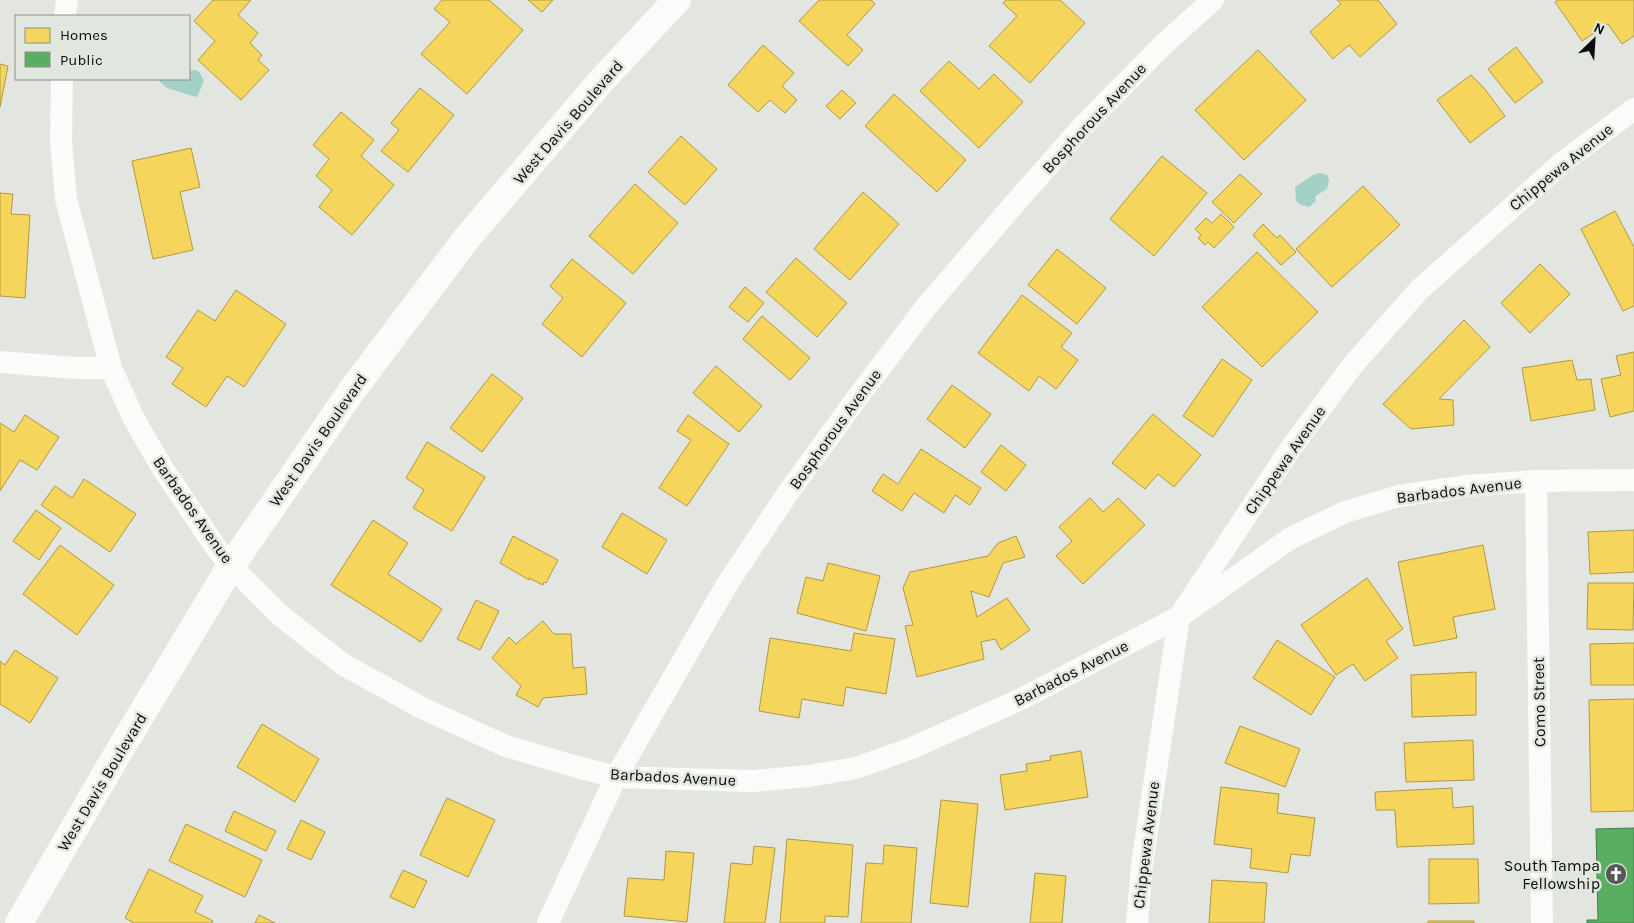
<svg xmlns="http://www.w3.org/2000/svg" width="1634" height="923" viewBox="0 0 1634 923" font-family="Karla,sans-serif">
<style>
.water{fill:#a3d1c5}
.homes{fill:#f6d55c;stroke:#b09943}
.public{fill:#5aae61;stroke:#427e47}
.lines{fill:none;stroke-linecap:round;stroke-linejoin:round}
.street{stroke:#fbfbfa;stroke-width:22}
.secondary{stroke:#fbfbfa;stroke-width:28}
.labels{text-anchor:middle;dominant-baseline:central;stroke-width:5;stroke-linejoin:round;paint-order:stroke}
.street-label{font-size:16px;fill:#0b0d0a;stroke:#e1e7de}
.poi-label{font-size:16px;fill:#0b0d0a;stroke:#e1e7de;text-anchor:end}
</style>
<rect width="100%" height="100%" fill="#e2e5e0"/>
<path class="water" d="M196 70 200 73 204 81 198 95 196 97 167 88 159 81V79H189V71Z
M1320 173 1327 175 1329 180 1327 189 1317 195 1315 198 1316 201 1309 207 1299 204 1296 200 1295 187 1313 175Z"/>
<path class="homes" d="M213 0H251L238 15 258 33 250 43 262 55 258 60 269 70 241 100 198 60 215 41 194 21Z
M442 0H489L523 30 467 94 421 54 450 22 434 9Z
M528 0H553L542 12Z
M819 0H871L875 4 847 35 863 50 848 66 799 21Z
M1006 0H1060L1085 23 1030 83 989 46 1017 16 1003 3Z
M1337 0H1378L1397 24 1360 57 1349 45 1333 59 1310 32 1341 4Z
M1558 0H1634V36L1622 44 1608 24 1582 41 1555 2Z
M763 45 794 73 782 86 797 100 785 113 770 100 758 112 728 85Z
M1516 47 1543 82 1515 103 1488 69Z
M1258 50 1306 100 1244 160 1195 110Z
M949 61 979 89 994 74 1023 102 979 148 920 91Z
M0 64 8 66 0 107Z
M1471 75 1484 88 1505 116 1470 143 1437 100Z
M420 88 454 115 408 172 381 151 399 130 391 123Z
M842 90 856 103 840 119 826 106Z
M894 94 966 160 937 192 865 126Z
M341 112 374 140 361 156 394 185 352 235 319 207 332 190 316 176 329 159 313 145Z
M681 136 717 169 685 205 648 172Z
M191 148 200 187 180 192 193 250 153 259 132 161Z
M1162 156 1207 193 1154 256 1110 219Z
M1240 174 1262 194 1234 223 1212 202Z
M635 184 678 223 633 274 589 236Z
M1363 186 1400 225 1332 287 1296 249Z
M863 192 899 224 850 280 814 249Z
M0 193 13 194 11 214 30 215 25 298 0 296Z
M1615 211 1634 247V306L1623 311 1581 229Z
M1221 214 1234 227 1214 248 1208 242 1205 245 1198 238 1201 235 1195 229 1206 218 1212 223Z
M1263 224 1277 238 1280 235 1296 252 1281 265 1253 235Z
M1057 249 1106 288 1077 324 1028 285Z
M1257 252 1318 312 1262 367 1202 307Z
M796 258 847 303 817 337 766 292Z
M572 259 626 303 582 357 542 324 563 298 550 286Z
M1540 264 1570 294 1530 333 1501 303Z
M745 287 764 303 748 322 729 307Z
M236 290 286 324 244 387 227 376 206 407 172 384 183 368 166 357 198 310 215 321Z
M1022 295 1072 333 1061 347 1078 360 1056 389 1039 376 1029 391 978 353Z
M762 316 810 358 790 380 743 339Z
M1464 320 1490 347 1439 399 1453 400 1454 425 1411 429 1383 404Z
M1634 352V411L1610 417 1601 379 1621 375 1616 356Z
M1222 359 1252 380 1213 437 1183 416Z
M1572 360 1577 380 1591 379 1595 410 1531 421 1522 368Z
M716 366 762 406 739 432 693 393Z
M492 374 523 398 482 452 450 428Z
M952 385 991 414 965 448 927 419Z
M1153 414 1201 455 1174 487 1158 474 1145 489 1112 463Z
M25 415 59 437 37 470 20 460 0 491V423L14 432Z
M688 415 729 444 687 506 659 488 691 440 677 431Z
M427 442 485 477 452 531 413 508 424 490 406 478Z
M1001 445 1026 465 1006 491 981 472Z
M921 449 981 488 970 505 955 495 944 513 914 493 902 511 872 491 883 474 898 484Z
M84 479 136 514 110 552 41 505 55 486 72 498Z
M1090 498 1103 512 1118 498 1145 525 1083 584 1056 556 1072 541 1059 527Z
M36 510 61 528 39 560 13 541Z
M622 513 667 540 647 574 602 547Z
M373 520 408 543 388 574 442 609 421 642 331 585Z
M1634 530V572L1590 574 1588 532Z
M513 536 558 560 546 583 544 582 543 585 529 578V580L500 563Z
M1016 536 1025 557 1003 563 989 597 971 591 977 617 1007 598 1030 630 1001 650 995 639 981 642 984 659 917 677 905 626 913 625 903 588 910 572 988 556 998 543Z
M60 545 114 585 77 635 23 594Z
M1483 545 1495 609 1453 617 1457 638 1414 646 1398 562Z
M828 563 880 576 866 631 797 613 806 577 823 581Z
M1367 578 1403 629 1386 641 1398 658 1365 681 1353 664 1336 675 1301 625Z
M1588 583H1634L1633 630 1587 629Z
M476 600 499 611 480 650 457 639Z
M543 621 554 634H571L573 668 585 667 587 694 543 698 538 707 516 695 521 686 492 658 509 637 516 644Z
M854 633 895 639 886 694 846 687 843 706 802 699 799 718 759 711 770 638 851 651Z
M1277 640 1335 677 1311 715 1253 678Z
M1634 643V685H1591L1590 644Z
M15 650 58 678 30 723 0 704V661L5 665Z
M1476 672V715L1412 717 1411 675Z
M1631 699H1634V811L1591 812 1589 700Z
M262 724 319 759 295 802 237 767Z
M1240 726 1300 749 1285 787 1225 763Z
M1473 740 1474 780 1406 782 1404 743Z
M1081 751 1088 797 1005 810 1000 775 1027 771 1026 764 1051 760 1050 756Z
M1221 787 1279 794 1277 813 1315 818 1310 856 1291 854 1288 873 1250 868 1252 849 1214 844Z
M1452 788 1453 808 1473 806 1474 844 1397 847 1395 810H1376L1375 792Z
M447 798 495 820 468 877 420 855Z
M941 800 978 804 968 907 930 903Z
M234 811 276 831 266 851 225 831Z
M301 820 325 832 311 860 287 849Z
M186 824 262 860 245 897 169 861Z
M787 839 853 845 848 917 825 916V923H780Z
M884 845 917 848 911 923H861L866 863 883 864Z
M754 846 775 848 765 923H724L731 863 752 865Z
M666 851 694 853 687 922 624 916 628 878 664 880Z
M1429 859H1478L1479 903 1429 904Z
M149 869 203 896 195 912 213 921 212 923H134L125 918Z
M403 870 427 881 414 908 390 897Z
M1035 873 1066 876 1062 923H1030Z
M1212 880 1267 883 1264 923H1209Z
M259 915 275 923H255Z
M1428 921H1474V923H1428Z"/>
<path class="public" d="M1634 828V923H1587V920H1598L1596 829Z"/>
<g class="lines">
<path class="street" d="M65 16 67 0
M62 79 61 141 66 199 111 368 134 419 163 469 217 549 231 566 281 616 344 665 424 709 506 746 577 767 616 777 753 781 809 776 856 768 912 748 1021 699 1179 617 1291 538 1345 512 1399 496 1467 486 1536 481 1634 480
M0 362 76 368H111
M1536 481 1542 923
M548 923 616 777 726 586 788 493 854 402 926 307 1003 217 1082 127 1165 43 1213 0
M1137 923 1142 865 1179 617 1291 448 1352 366 1419 290 1563 162 1634 109"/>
<path class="secondary" d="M19 923 118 753 231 566 353 389 467 238 602 80 677 0"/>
</g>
<defs>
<g id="church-disc" transform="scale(1.125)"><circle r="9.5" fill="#565955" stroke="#e1e7de"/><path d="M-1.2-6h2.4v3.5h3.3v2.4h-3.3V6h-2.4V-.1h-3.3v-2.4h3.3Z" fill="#fff"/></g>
</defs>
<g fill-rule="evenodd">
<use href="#church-disc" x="1616" y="874"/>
</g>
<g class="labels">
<g class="street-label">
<text transform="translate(1094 118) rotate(-47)">Bosphorous Avenue</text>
<text transform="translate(568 122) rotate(-49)">West Davis Boulevard</text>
<text transform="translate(1561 167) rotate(-39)">Chippewa Avenue</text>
<text transform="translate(835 429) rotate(-54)">Bosphorous Avenue</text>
<text transform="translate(318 440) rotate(-55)">West Davis Boulevard</text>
<text transform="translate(1285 460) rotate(-55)">Chippewa Avenue</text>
<text transform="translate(1459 490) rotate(-7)">Barbados Avenue</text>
<text transform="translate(193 510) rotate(55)">Barbados Avenue</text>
<text transform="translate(1071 673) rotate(-27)">Barbados Avenue</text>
<text transform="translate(1539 702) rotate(-91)">Como Street</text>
<text transform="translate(673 777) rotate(3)">Barbados Avenue</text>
<text transform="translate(102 782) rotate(-59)">West Davis Boulevard</text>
<text transform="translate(1146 845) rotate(-83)">Chippewa Avenue</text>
</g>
<g class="poi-label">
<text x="1600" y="865">South Tampa<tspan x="1600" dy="18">Fellowship</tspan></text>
</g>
</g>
<rect x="15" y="15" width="175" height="65" fill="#e1e7de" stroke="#8b9089"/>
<rect x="25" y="28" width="25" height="15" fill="#f6d55c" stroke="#8b9089"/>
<text x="60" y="40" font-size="15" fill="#0b0d0a">Homes</text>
<rect x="25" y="52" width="25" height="15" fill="#5aae61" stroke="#8b9089"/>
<text x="60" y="65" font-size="15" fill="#0b0d0a">Public</text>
<g transform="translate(1594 40) rotate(25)" stroke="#e1e7de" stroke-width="4" paint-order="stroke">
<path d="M0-4L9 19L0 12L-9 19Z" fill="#0b0d0a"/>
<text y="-8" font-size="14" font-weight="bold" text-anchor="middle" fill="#0b0d0a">N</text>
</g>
</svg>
